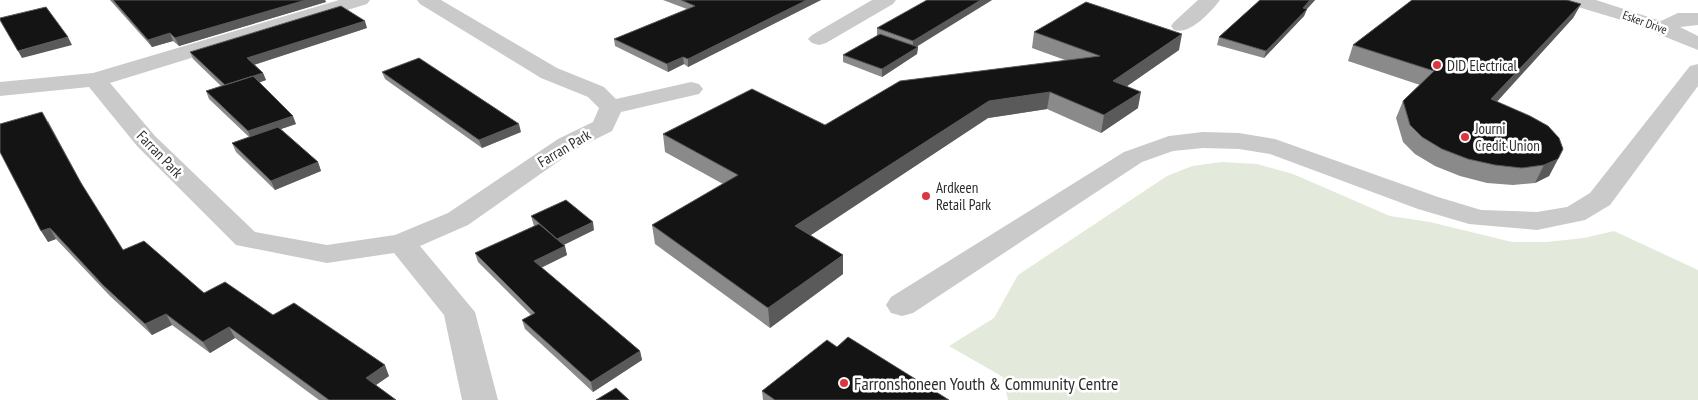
<svg xmlns="http://www.w3.org/2000/svg" width="1698" height="400" viewBox="0 0 1698 400" font-family="'PT Sans Narrow',sans-serif">
<style>
.green{fill:#e3eadb}
.lines{fill:none;stroke-linecap:round;stroke-linejoin:round}
.minor{fill:#cacaca;fill-rule:evenodd}
.wall{fill:#8a8a8a}
.shaded-wall{fill:#5a5a5a}
.building{fill:#141414;stroke:#5a5a5a}
.poi-dot{fill:#dc3741;stroke:#fff;stroke-width:2}
.labels{text-anchor:middle;dominant-baseline:central;stroke-width:5;stroke-linejoin:round;paint-order:stroke}
.far-street-label{font-size:12px;fill:#2d2d2d;stroke:#fff}
.poi-label{font-size:15px;fill:#2d2d2d;stroke:#fff;text-anchor:start}
.street-label{font-size:15px;fill:#2d2d2d;stroke:#fff}
.near-poi-label{font-size:18px;fill:#2d2d2d;stroke:#fff;text-anchor:start}
</style>
<rect width="100%" height="100%" fill="#fff"/>
<path class="green" d="M1222 162 1257 164 1293 174 1390 216 1430 222 1512 242H1546L1584 238 1614 231 1698 270V400H1008L1003 377 949 346 994 318 1018 275 1167 176 1192 166Z"/>
<g class="lines">
<path class="minor" d="M339 0H370L367 4 110 83 155 136 255 232 327 245 395 235 448 213 558 139 593 122 599 108 588 97 541 78 420 4 417 0H441L557 68 604 87 616 99 691 82 699 84 703 89 699 94 621 112 612 131 576 149 468 225 420 246 475 312 498 400H462L444 315 394 253 327 263 236 245 137 146 89 87 0 96V82L93 73Z
M872 0H896L893 4 826 43 819 45 812 43 808 39 812 35Z
M1198 0H1220C1210 13 1190 35 1174 30L1171 26 1174 22Z
M1565 0H1596L1661 21 1678 13H1698V25L1680 27 1698 36V50L1628 22 1568 4Z
M1698 64V86L1610 205 1585 220 1537 230 1469 224 1418 209 1270 154 1239 149 1203 148 1173 151 1142 162 913 313 902 316 891 313 886 305 891 297 1124 152 1169 136 1203 132 1239 133 1275 139 1438 197 1481 210 1537 212 1567 207 1590 193 1690 66Z"/>
</g>
<path class="wall" d="M110 0H325L326 2 179 46 173 41 152 47Z
M663 0H821L688 67 684 64 668 72 615 46 614 39 687 9Z
M992 0 916 46 918 47 917 54 882 77 843 62V55L877 36V28Z
M1260 0H1315L1307 9 1304 16 1264 58 1217 45 1219 37Z
M1581 4 1573 18 1497 101 1558 159 1549 176 1535 183 1513 185 1487 183 1460 176 1435 166 1415 154 1403 142 1396 118 1403 101 1420 85 1348 61 1353 45Z
M367 28 254 65 263 73 266 80 259 83 296 124 281 129 318 162 321 171 275 190 236 152 232 143 249 137 209 99 206 91 221 86 193 59 190 52Z
M1034 32 1179 50 1127 86 1138 108 1101 133 1047 109 988 118 810 235 843 255V274L770 328 655 244 652 225 723 184 665 152 663 134 825 125 1065 60 1032 48Z
M382 72 521 132 482 148 385 79Z
M48 121 84 188 123 250 204 293 273 315 389 376 376 385 396 400H319L235 338 210 353 172 325 152 335 110 296 56 239 48 242Z
M531 216 594 230 564 245 567 255 541 268 640 351 642 360 593 392 525 329 522 320 531 315 478 262 475 253 534 226Z
M837 347 949 400H763L762 391Z"/>
<path class="shaded-wall" d="M306 0H325L326 2 179 46 175 38Z
M807 0H821L688 67V59Z
M981 0H992L913 49V41Z
M1310 0H1315L1305 11 1307 9 1304 16 1264 58 1266 51Z
M1581 4 1573 18 1484 116 1491 99Z
M365 21 367 28 250 66 247 58Z
M170 33 173 41 152 47 148 40Z
M1182 34 1179 50 1110 98 1113 81Z
M68 37 72 45 22 58 18 51Z
M918 47 917 54 882 77V69Z
M683 57 684 64 668 72 667 64Z
M263 73 266 80 228 93 225 85Z
M1050 92 1047 109 988 118 796 245 795 226 989 101Z
M1141 92 1138 108 1101 133 1104 115Z
M293 116 296 124 251 139 248 131Z
M519 124 521 132 482 148 479 140Z
M1558 159 1549 176 1535 183 1544 165Z
M318 162 321 171 275 190 271 181Z
M593 222 594 230 559 247 557 239Z
M50 228 56 239 48 242 41 231Z
M565 246 567 255 536 270 534 261Z
M843 255V274L770 328 768 308Z
M166 314 172 325 152 335 145 324Z
M229 327 235 338 210 353 203 342Z
M640 351 642 360 593 392 591 382Z
M385 365 389 376 370 389 366 378Z"/>
<path class="building" d="M113 0H306L175 38 170 33 148 40Z
M681 0H807L688 59 683 57 667 64 614 39 695 6Z
M927 0H981L913 41 877 28Z
M1260 0H1310L1303 8 1307 9 1266 51 1219 37Z
M1412 0H1567L1581 4 1491 99 1530 116 1548 126 1559 138 1563 149 1558 159 1544 165 1522 168 1495 165 1468 159 1442 149 1422 137 1410 125 1403 101 1434 71 1353 45Z
M1086 2 1182 34 1113 81 1141 92 1104 115 1050 92 989 101 795 226 843 255 768 308 652 225 738 175 663 134 752 89 825 125 900 81 1100 56 1034 32Z
M341 6 365 21 247 58 263 73 225 85 190 52Z
M46 7 68 37 18 51 0 20V18Z
M880 34 918 47 882 69 843 55Z
M419 58 519 124 479 140 382 72Z
M253 76 293 116 248 131 206 91Z
M42 112 81 183 123 250 144 241 204 293 225 282 273 315 294 303 385 365 366 378 396 400H329L229 327 203 342 166 314 145 324 103 285 50 228 41 231 0 152V124Z
M278 127 318 162 271 181 232 143Z
M566 200 593 222 557 239 531 216Z
M539 224 565 246 534 261 640 351 591 382 522 320 535 313 475 253Z
M848 337 949 400H775L762 391 827 340 837 347Z
M616 388 629 400H596Z"/>
<g class="poi-dot">
<circle cx="1437" cy="65" r="5"/>
<circle cx="1465" cy="137" r="5"/>
<circle cx="926" cy="196" r="5"/>
<circle cx="844" cy="383" r="5"/>
</g>
<g class="labels">
<g class="far-street-label">
<text transform="translate(1645 22) rotate(20)">Esker Drive</text>
</g>
<g class="poi-label">
<text x="1447" y="65">DID Electrical</text>
<text x="1475" y="128">Journi<tspan x="1475" dy="17">Credit Union</tspan></text>
<text x="936" y="187">Ardkeen<tspan x="936" dy="17">Retail Park</tspan></text>
</g>
<g class="street-label">
<text transform="translate(564 148) rotate(-31)">Farran Park</text>
<text transform="translate(160 154) rotate(46)">Farran Park</text>
</g>
<g class="near-poi-label">
<text x="854" y="383">Farronshoneen Youth &amp; Community Centre</text>
</g>
</g>
</svg>
